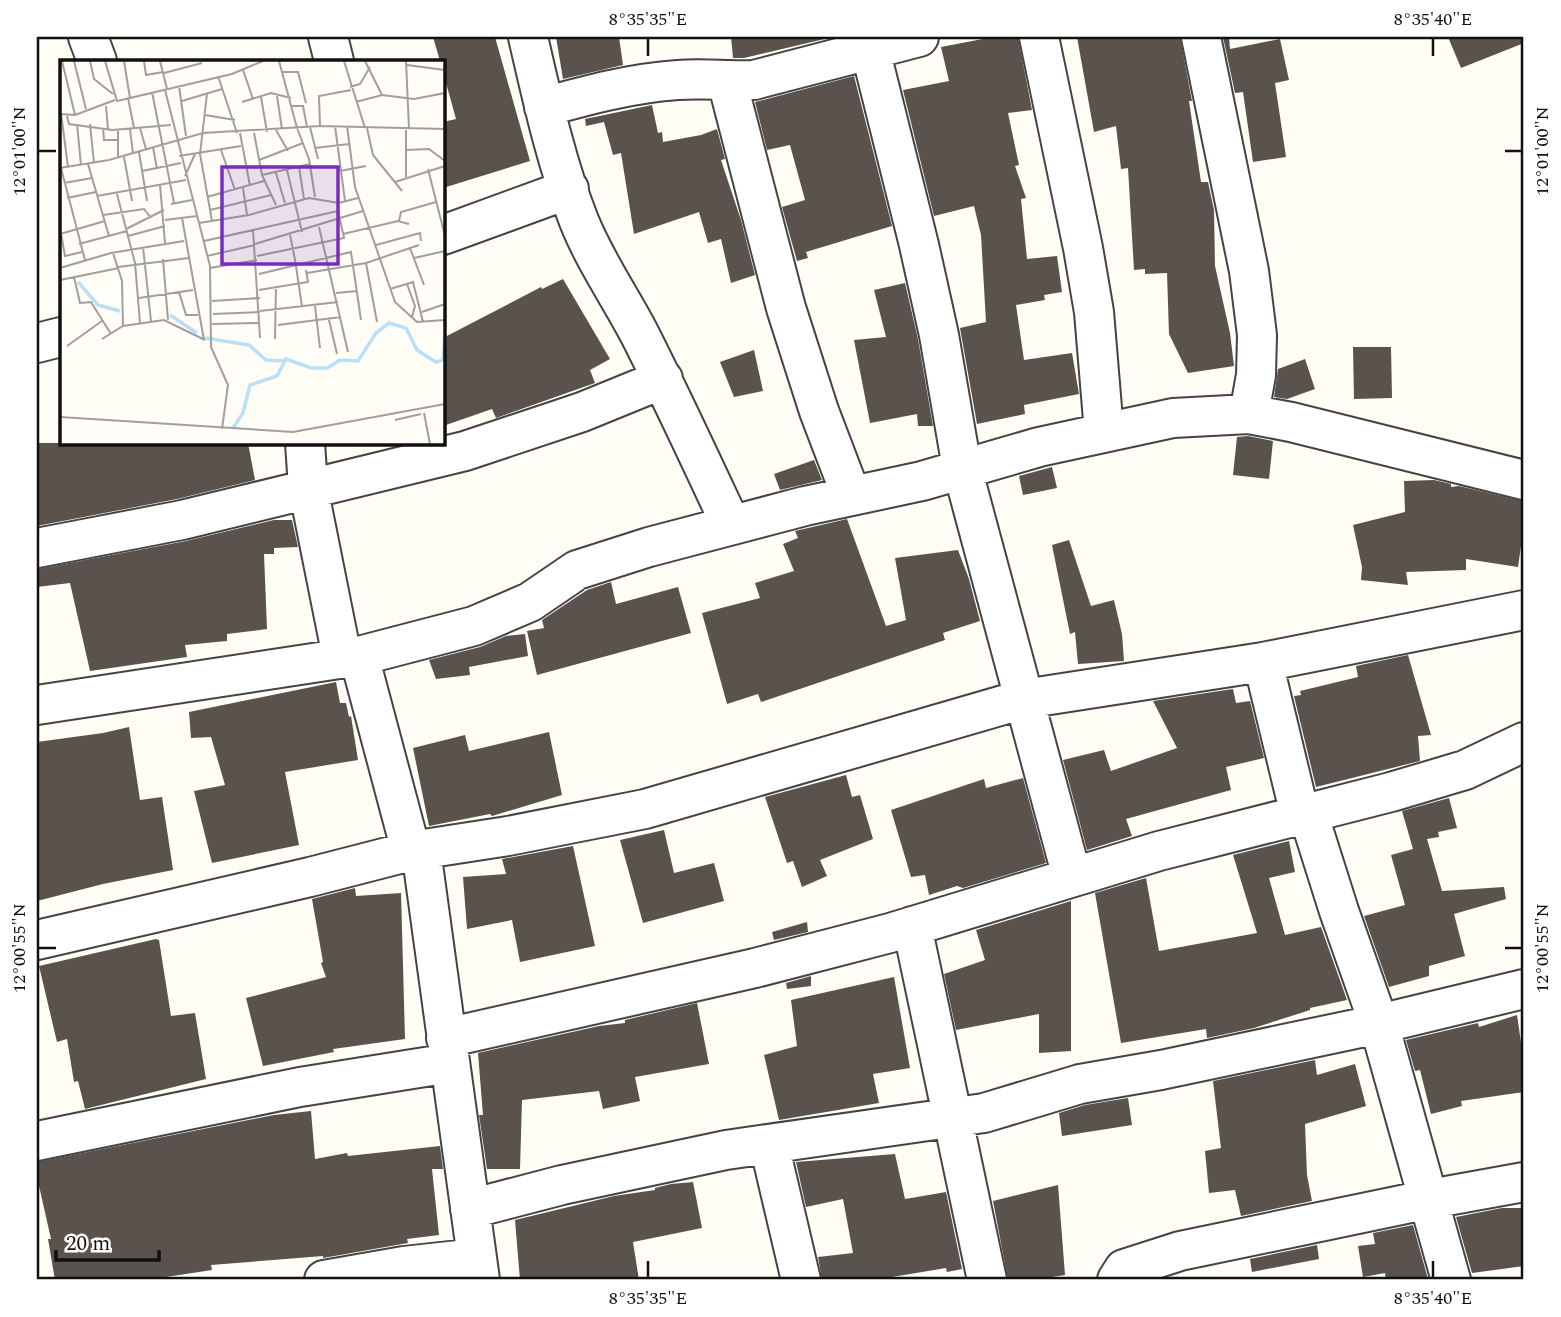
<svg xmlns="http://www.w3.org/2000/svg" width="1561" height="1317" viewBox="0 0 1561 1317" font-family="Spectral,serif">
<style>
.building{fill:#5a524d}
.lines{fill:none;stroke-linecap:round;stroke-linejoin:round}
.minor-casing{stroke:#444;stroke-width:42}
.minor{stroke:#fff;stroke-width:38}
.ticks{fill:none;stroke:#111;stroke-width:2.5}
.inset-river{fill:none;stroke:#b9e0f7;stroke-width:3.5}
.inset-road{fill:none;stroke:#a09f9a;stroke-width:2}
.view{fill:#7b2cbf;fill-opacity:0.15;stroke:#7b2cbf;stroke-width:3.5}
.inset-edge{fill:none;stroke:#111;stroke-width:3.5}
.neatline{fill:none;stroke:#111;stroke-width:2.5}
.ticks-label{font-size:18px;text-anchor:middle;fill:#111}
</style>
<rect width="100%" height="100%" fill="#fffdf5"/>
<path class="building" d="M433 37H495L530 161 443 188V122L456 119 443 72V61H440Z
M556 37H619L623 65 563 79Z
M731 37H833L744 58H733Z
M993 37H1018L1032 110 1008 113 1019 165 1015 166 1026 198 1021 199 1027 259 1057 256 1062 292 1044 295 1045 300 1016 305 1024 360 1072 353 1079 394 1024 405 1025 414 977 424 960 328 986 322 981 235 974 206 934 216 903 90 949 81 941 47Z
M1077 37H1180L1192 101H1189L1201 182H1208L1214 210 1215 266 1230 333 1234 366 1188 373 1169 334 1167 273 1145 274V269L1134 270 1128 168 1121 169 1116 126 1094 132Z
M1223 37H1229L1230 49 1280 39 1289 80 1275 83 1286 157 1253 162 1243 92 1235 93Z
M1448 37H1524V43L1461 68Z
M854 76 892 226 806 252 808 258 797 261 782 207 805 200 790 145 767 150 755 102Z
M652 105 658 133 662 132 663 142 701 135 717 129 725 159 721 160 741 220 755 275 731 283 721 239 708 243 699 212 634 234 621 153 613 155 604 122 586 126 585 119Z
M563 279 610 359 590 370 595 383 496 418 492 409 443 426V338L541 287 542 289Z
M905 283 918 339 933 426H918L917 414 870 423 854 340 886 337 874 290Z
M1353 347H1391L1392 398 1354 399Z
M754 350 763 391 734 397 720 362Z
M1305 359 1315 389 1287 399 1274 397 1278 369Z
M1248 436 1273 441 1269 479 1233 475 1237 437Z
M37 443H248L255 480 177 499 37 526Z
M814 460 822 480 780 490 774 474Z
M1052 467 1057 488 1023 495 1019 476Z
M1434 480 1451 484V487L1459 486 1523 501 1524 525 1518 567 1466 559V570L1406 572 1408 585 1361 580 1362 567 1353 525 1405 512 1404 481Z
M847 519 886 626 906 620 895 558 958 550 969 579 980 621 943 633 945 640 761 702 758 694 727 704 702 613 760 598 755 583 794 571 783 544 798 538 795 531Z
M274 520H292L298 547 274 548V554H264L267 629 227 634V641L185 645 187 657 90 671 70 583 37 587V569L186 541Z
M1069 540 1091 606 1114 600 1122 634 1124 661 1078 664 1075 632 1070 634 1052 545Z
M611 582 616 604 678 587 691 633 537 675 527 631 544 628 542 620 587 590Z
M525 634 528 656 469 667 470 675 436 679 429 660 480 647 506 636Z
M1408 655 1431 735 1418 736 1420 761 1316 787 1294 696 1301 695 1300 691 1358 677 1356 666Z
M336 682 340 703H346L349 717 351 716 358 760 285 772 299 845 212 863 194 791 225 785 211 737 191 738 189 712Z
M1233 689 1236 703 1250 701 1264 758 1226 767 1231 790 1126 819 1132 836 1087 850 1063 760 1104 750 1111 771 1177 748 1153 701Z
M129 727 140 800 162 797 173 870 103 884 37 901V742L103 733Z
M549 732 562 795 492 816 490 814 429 826 413 748 465 735 469 751Z
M846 775 852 797 860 795 873 839 820 860 827 876 802 887 793 861 787 863 765 797Z
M1023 778 1046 863 963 888 957 886 929 895 925 875 911 877 891 810 984 779 986 788Z
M1449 798 1457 828 1438 832 1439 837 1427 839 1442 891 1504 887 1506 899 1454 914 1465 956 1429 966V976L1389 987 1364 916 1405 905 1391 855 1413 849 1402 811Z
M664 830 674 873 714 863 724 901 643 923 620 840Z
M1289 841 1295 872 1269 878 1285 935 1321 927 1347 1000 1310 1008V1010L1254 1028 1207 1038 1206 1029 1121 1043 1095 893 1146 878 1159 951 1257 933 1233 855Z
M573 846 595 946 520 962 512 920 467 929 463 877 506 874 502 859Z
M355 888 356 896 401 893 405 1039 333 1049 334 1052 263 1066 246 998 326 977 321 963 323 962 312 899Z
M1071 901V1051L1039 1053V1014L956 1030 944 974 985 960 976 930Z
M807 922 808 932 774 940 772 932Z
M156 939 159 940 171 1016 195 1013 206 1079 85 1109 78 1081 74 1082 67 1039 57 1042 39 966Z
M811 976V986L787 989 786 983Z
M894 977 910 1068 873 1074 879 1103 779 1120 764 1055 797 1046 791 1000Z
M697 1003 709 1064 635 1077 640 1101 603 1109 599 1091 522 1100 520 1169H487L479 1115H483L478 1053 599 1026 625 1023V1020Z
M1517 1015 1524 1063V1092L1461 1101 1462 1106 1431 1114 1420 1070 1415 1071 1406 1040 1478 1023 1479 1027Z
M1315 1060 1317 1075 1355 1064 1366 1106 1305 1124 1307 1175 1312 1201 1241 1216 1235 1190 1209 1193 1205 1151 1221 1148 1213 1081Z
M1128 1098 1132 1125 1062 1136 1059 1113 1085 1105Z
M311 1111 315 1159 347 1153 348 1156 440 1146 443 1169H432L439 1235 407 1239 408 1243 323 1258V1256L211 1265 212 1270 166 1277 167 1280H55L48 1239H51L37 1177V1162L274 1115Z
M895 1154 905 1199 946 1192 962 1269 947 1272 946 1268 874 1280H822L818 1257 853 1253 843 1199 806 1207 796 1162Z
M693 1182 702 1228 633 1242 639 1280H520L515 1220 614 1196 655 1190V1188L671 1184Z
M1058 1185 1065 1275 1033 1280H1008L993 1201Z
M1502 1208H1524V1266L1472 1273 1456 1217Z
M1413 1225 1428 1279 1386 1280 1385 1273 1363 1277 1358 1246 1375 1244 1373 1233Z
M1317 1245 1319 1259 1252 1272 1250 1259Z"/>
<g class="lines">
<g class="minor-casing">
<path id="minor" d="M88 37 97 61
M328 37 334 61
M528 37C542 98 556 162 579 221 595 261 619 295 639 333 671 396 701 461 731 525
M1039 37 1083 248 1094 312 1104 432
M1201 37 1249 271 1257 335 1256 375 1249 414
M870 49 919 245 939 335 962 468 1072 877
M727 81 786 308 819 411 851 495
M544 107C588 95 632 83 678 80 703 78 728 81 754 80L919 37
M443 235 569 189
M37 343 61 337
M305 443 308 487 342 657
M37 548 182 520 465 451 582 412 663 379
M359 656 411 851
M1263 662 1300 815
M37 705 359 656 474 626 530 602 577 570 649 547 805 506 922 481 1039 447 1173 418 1249 414 1291 422 1524 480
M1308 813 1339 911 1379 1024 1451 1280
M421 850 480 1280
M912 926 987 1280
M37 940 310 877 411 851 508 836 645 809 1024 699 1263 662 1524 610
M446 1038 755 968 890 933 1159 851 1391 792 1465 770 1524 742
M37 1141 300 1087 450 1063
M769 1144 801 1280
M470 1209 562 1185 726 1150 984 1113 1080 1084 1161 1070 1379 1024 1524 989
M324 1280 404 1266 477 1258
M1117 1280 1124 1269 1180 1251 1430 1199 1524 1182"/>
</g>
<use href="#minor" class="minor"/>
</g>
<path class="ticks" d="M648 38V56M1433 38V56M38 151H56M1505 151H1522M38 948H56M1505 948H1522M648 1261V1278M1433 1261V1278"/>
<g transform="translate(60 60)">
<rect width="385" height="385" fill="#fffdf5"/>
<path class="inset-river" d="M18 222 38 245 60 251M110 255 137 273M145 278 189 285 206 300 224 301M173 368 183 353 190 325 217 316 226 299 251 308H267L280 300 298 301 316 273 329 263 346 268 357 290 376 302 383 300 385 277"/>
<path class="inset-road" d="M2 1 15 55M14 1 26 49M30 1 34 19 53 34M45 1 57 41 172 14 203 1M64 1 70 38M84 1 86 15 103 12M100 1 107 29M219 1 237 68M284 1 305 68M305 1 322 35M346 1 349 69M347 5 385 10M183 10 193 39M223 12H238L246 43M104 13 142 3M158 16 177 73M119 26 126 76M290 27 300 24 310 7M105 30 150 206 151 287 168 325 162 369M92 32 114 143M147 34 140 94 152 161M217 36 222 69M201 37 207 72M68 38 74 68M122 41 162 29M182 42 211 33 231 38M296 42 322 35 354 39 385 33M46 46 48 69M232 46H243L247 67M1 53 8 107M0 54 15 55 55 40M145 55 175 60M7 56 9 64 52 70 111 65M17 64 21 105M30 64 34 103M260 66 259 36 291 30M275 66 285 141M287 66 295 127 335 242 357 262 385 260M250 67 258 99M43 68 44 80H57M80 68 86 89M237 68 249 99 255 137M307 68 313 95 342 131M70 69 73 94M58 70V98M216 70 228 91M180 73 190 126M194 73 202 115 216 145M93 87 97 109M255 88 289 84M161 90 175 130M345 90 369 89 385 101M79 92 87 141M119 96 181 86M64 97 72 141M199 100 243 83M28 104 49 176M239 107 244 139M0 108 49 100 143 73 260 66 385 69M1 108 25 200M368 109 385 176M227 110 242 172M82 111 121 103M280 111 306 106M216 113 225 143M202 115 250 104M125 116 135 94M346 117V70M335 122 385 106M4 123 32 118M100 125 105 183M183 128 187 155M57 134 75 203 80 263M37 136 126 120M147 137 204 121M7 138 36 132M111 144 132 140M150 150 211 135M43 155 84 149 91 158M122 158 144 280M105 160 137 156M339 161 341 152 376 142M139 163 189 155 249 138 279 143 298 138M259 167 288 292M66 169 104 150M193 170 200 278M1 173 5 196 22 192M0 174 45 161M283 174 338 161 349 164M230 175 236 205M68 176 105 166M144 181 278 151M19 184 67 171M195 184 303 151M316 185 360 173 361 181M83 187 91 261M350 188 364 225M53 193 62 221 63 266M147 196 195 185M197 196 284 178 278 150M354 198 385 191M103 199 108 260M306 203 317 262M236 206 242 247M58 207 129 198M0 208 51 193 124 181M150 208 197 200M247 213 306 203 359 185M199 214 291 192 301 260M14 217 20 243 31 242 51 274M0 220 59 208M347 224 355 246 352 257M330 229 353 222 363 262M199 230 248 222 246 210M119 232 126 255H138M276 233 297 231M79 238 133 230M152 241 200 238M255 246 260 288M200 251 278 242M362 252 385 244M153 254 200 252M269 260 277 294M152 264 200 263M218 265 281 257M42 279 63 266 104 260 145 280M215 279 216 227M7 286 42 261M364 353 370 384M0 357 233 372 385 344M335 360 361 354"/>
<path class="view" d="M162 107H278V204H162Z"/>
<rect width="385" height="385" class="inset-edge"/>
</g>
<rect width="1561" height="1317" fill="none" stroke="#ffffff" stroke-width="77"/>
<path d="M56 1250v10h103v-10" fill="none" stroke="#111111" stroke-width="3.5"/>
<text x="66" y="1250" font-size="21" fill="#111111" stroke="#ffffff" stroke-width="5" paint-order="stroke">20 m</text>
<rect x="38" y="38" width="1484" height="1240" class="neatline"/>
<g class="ticks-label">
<text x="648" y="25">8°35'35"E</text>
<text x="1433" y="25">8°35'40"E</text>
<text transform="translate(19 151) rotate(-90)" y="6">12°01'00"N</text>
<text transform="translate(1542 151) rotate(-90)" y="6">12°01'00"N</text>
<text transform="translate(19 948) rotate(-90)" y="6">12°00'55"N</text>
<text transform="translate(1542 948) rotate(-90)" y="6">12°00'55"N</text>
<text x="648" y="1304">8°35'35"E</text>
<text x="1433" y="1304">8°35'40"E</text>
</g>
</svg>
